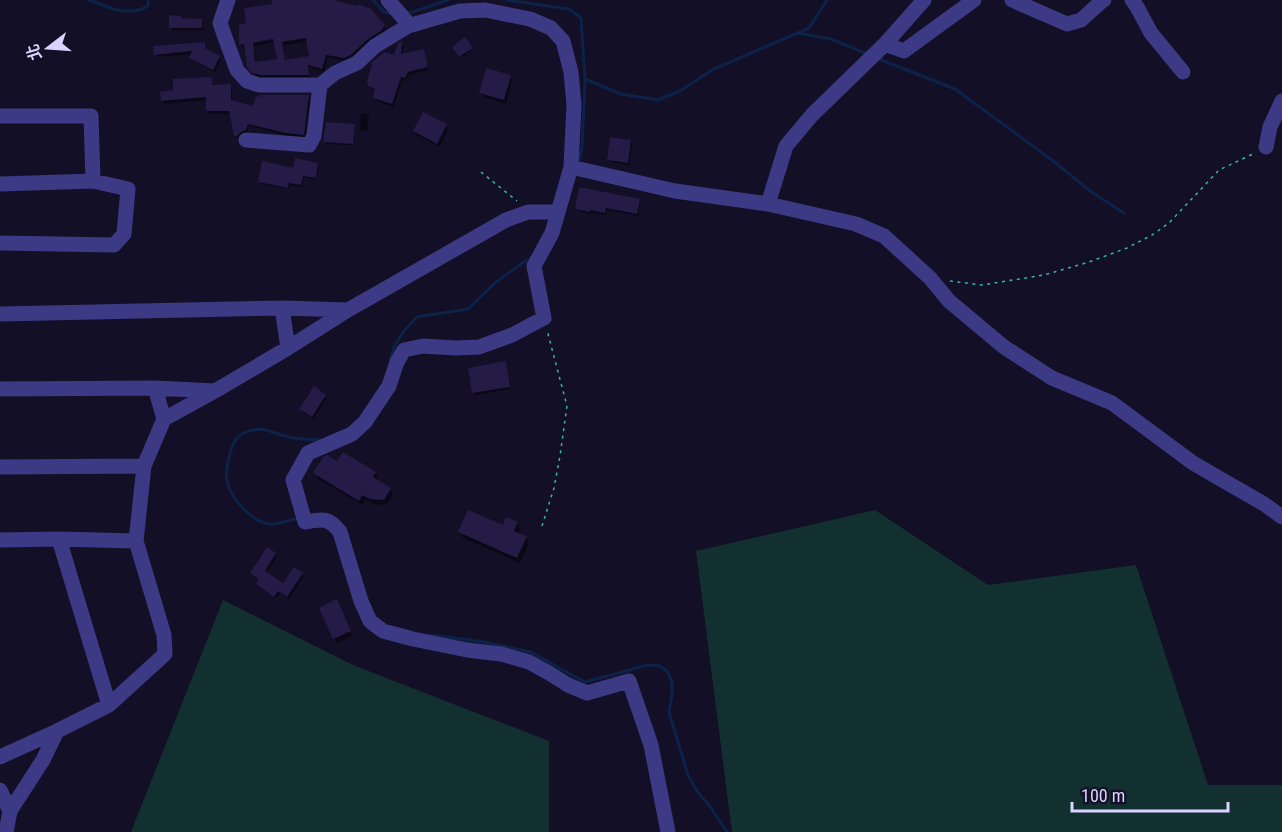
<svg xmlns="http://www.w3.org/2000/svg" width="1282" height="832" viewBox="0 0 1282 832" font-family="'Roboto Condensed','Noto Sans TC',sans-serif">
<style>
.green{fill:#12302f}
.shadow{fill:#0007;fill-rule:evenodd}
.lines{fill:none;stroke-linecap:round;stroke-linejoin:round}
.stream{stroke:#0c2248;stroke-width:3}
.building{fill:#241b47;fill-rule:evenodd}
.path{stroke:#2fb8b0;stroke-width:1.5;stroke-dasharray:3 4.5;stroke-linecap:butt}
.minor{stroke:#3d3a85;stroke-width:15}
</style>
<rect width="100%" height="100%" fill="#130f26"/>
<path class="green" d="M875 510 988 585 1136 565 1208 785H1282V832H732L696 551Z
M223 600 353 665 549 741V832H131Z"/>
<path class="shadow" d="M273 0H320L384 26 386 30 383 34 353 58 346 61 328 57 324 72 308 67 310 78H263L256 76 251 71 246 47 243 48 241 45 240 26 248 25 274 5ZM308 41 310 58 285 61 283 46ZM275 42 278 61 256 63 254 46Z
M202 20 203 23V30H172L171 28Z
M465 39 472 50 461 58 454 47Z
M401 43 403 46 402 56 425 54 429 70 409 75 406 81 402 79 394 107 376 101 374 98 376 91 371 89 369 85 394 57Z
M204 44 206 50 219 57 221 60 215 72 192 60 191 58 193 54 157 57 156 54Z
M510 77 512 81 506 104 483 97 481 93Z
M211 79 213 86H230L232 89V102L254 108 308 96 310 99 305 137 288 136 249 126 247 133 237 139 231 114H209L207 111V100L164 104 162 101 174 91Z
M361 113 367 114 369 116 367 131H361L359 128Z
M354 126 355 127 353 145 326 144 325 142Z
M446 126 448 130 440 147 417 135 415 131Z
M630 142 632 144 629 165 610 162 609 160Z
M317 164 319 167 316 180 304 177 302 187 290 185 289 189 261 184 260 181 294 169Z
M639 201 640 203 638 216 607 210 606 215 591 212V214L578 211 577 209Z
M506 365 510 389 475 395 474 392Z
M325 396 327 398 313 419 302 411 301 409Z
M338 463 375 473 378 478 376 481 390 489 393 494 387 505 374 504 366 499 362 505 318 479 315 473Z
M517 523 520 529 518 534 526 537 529 543 520 563 463 538 460 532 503 527Z
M268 549 277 557 266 573 284 585 302 574 303 577 289 599 280 593 276 598 259 587 258 584 260 580 252 573Z
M339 606 352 636 337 643 321 609Z"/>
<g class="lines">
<path class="stream" d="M89 0C108 7 128 18 148 6V0
M373 0 384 12 394 14
M506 0 569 9 581 18 585 79 582 148 578 163
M406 13 413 12 448 0
M797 33 831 39 867 54
M879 59 955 89 1052 160 1093 193 1124 213
M585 79 621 94 658 100 680 91 712 70 809 28 827 0
M390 360 394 347 403 332 417 317 468 309 496 282 524 262 532 259
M299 518C290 520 280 524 271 524 252 523 231 499 227 481 225 471 230 445 238 437 241 434 246 432 250 431 265 426 271 433 285 436 297 439 310 440 322 440
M430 635 485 642 531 652 570 674 585 682 648 665 660 666 667 671 672 681V696L669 712 688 775 697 791 711 808 727 832"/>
</g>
<path class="building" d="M271 0H335L350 5 351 4 358 6V4L371 9 385 25 381 31 368 39 351 55 344 58 326 55 322 69 308 65 309 75H261L252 73 247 67 244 44 239 45V25L246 23 244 8 272 4ZM306 38 309 56 285 60 282 42ZM273 39 277 59 255 62 253 43Z
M169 15 181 16V18L202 19V28H169Z
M465 37 473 48 459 57 452 47Z
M402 41 401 54 424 49 428 67 408 72 405 78 401 77 392 104 373 98 375 89 368 86 367 80 372 65 370 64 384 52 394 55 398 43Z
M205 42V48L220 56 213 70 189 58 192 51 154 55 153 46Z
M486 68 511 75 504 100 479 93Z
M212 77V85L231 84V100L253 106 256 96 260 97V95H309L304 135 285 133 248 124 246 130 241 132 237 136H234L229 111H206V97L161 101 160 92 173 90V79Z
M423 112 447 124 437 144 413 131Z
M326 122 355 124 353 144 323 142Z
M610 137 631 140 628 163 607 160Z
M295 158 318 163 316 178 303 176 301 185 289 183 288 188 258 182 262 161 293 168Z
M579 187 640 199 637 214 606 208 605 213 590 210V212L575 209Z
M506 361 510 387 472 393 468 368Z
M314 386 326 395 312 417 299 409Z
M343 452 376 472 373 477 391 488 384 500 370 499 362 495 359 501 313 473 323 457 327 455 337 461Z
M468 510 503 525 506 517 518 522 514 531 527 536 517 558 458 532Z
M267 547 276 553 265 571 283 583 294 567 303 573 287 597 278 591 274 597 256 584 259 579 250 573Z
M337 599 351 631 333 639 319 608Z"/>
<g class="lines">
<path class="path" d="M481 172 517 201
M950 281 982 285 1044 275 1089 262 1127 248 1152 235 1169 223 1219 170 1255 153
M542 526 554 488 560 456 567 406 547 330"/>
<path class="minor" d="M228 0 220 23 226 40 237 70 247 81 259 85H320
M388 0 406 21 408 26 460 11 485 10 530 19 551 28 563 41 571 72 574 105 571 167 552 233 534 266 544 318 512 335 479 347 456 348 423 346 404 350 397 362 389 386 365 422 352 434 308 453 293 480 305 522C322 519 329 517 340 532L361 601 370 621 383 631 413 639 467 650 501 654 529 662 549 673 568 685 587 693 629 681 651 745 668 832
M1012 0 1067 24 1081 20 1102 1 1104 0
M1132 0 1137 7 1151 33 1183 72
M885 44 904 51 974 0
M0 116H91L93 181
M246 140 309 145 314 136 320 85 335 73 357 63 375 46 408 26
M1266 147 1270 127 1282 101
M571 167 675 191 768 204 856 224 884 236 930 278 949 301 1004 347 1052 378 1112 403 1193 463 1264 504 1282 517
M0 184 93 181 128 189 124 234 114 245 0 243
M768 204 786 146 812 115 885 44 924 0
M282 308 288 348
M0 314 282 308 348 310
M155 388 164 419
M0 389 155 388 215 391
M0 467 144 466
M59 539 109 705
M0 540 59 539 136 541
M0 757 57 731
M0 790 10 811 6 832
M10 811 43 760 57 731 109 705 165 654 164 635 136 541 144 466 164 419 215 391 288 348 348 310 506 220 528 212H558"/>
</g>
<g transform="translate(48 48) rotate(253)" stroke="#130f26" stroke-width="4.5" paint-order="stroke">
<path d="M0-4.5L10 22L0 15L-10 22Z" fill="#d9d4ff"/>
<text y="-9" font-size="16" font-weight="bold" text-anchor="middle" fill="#d9d4ff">北</text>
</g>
<path d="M1072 802v9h156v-9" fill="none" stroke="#d9d4ff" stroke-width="3"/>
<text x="1081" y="802" font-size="18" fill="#d9d4ff" stroke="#130f26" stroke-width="4.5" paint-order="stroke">100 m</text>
</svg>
